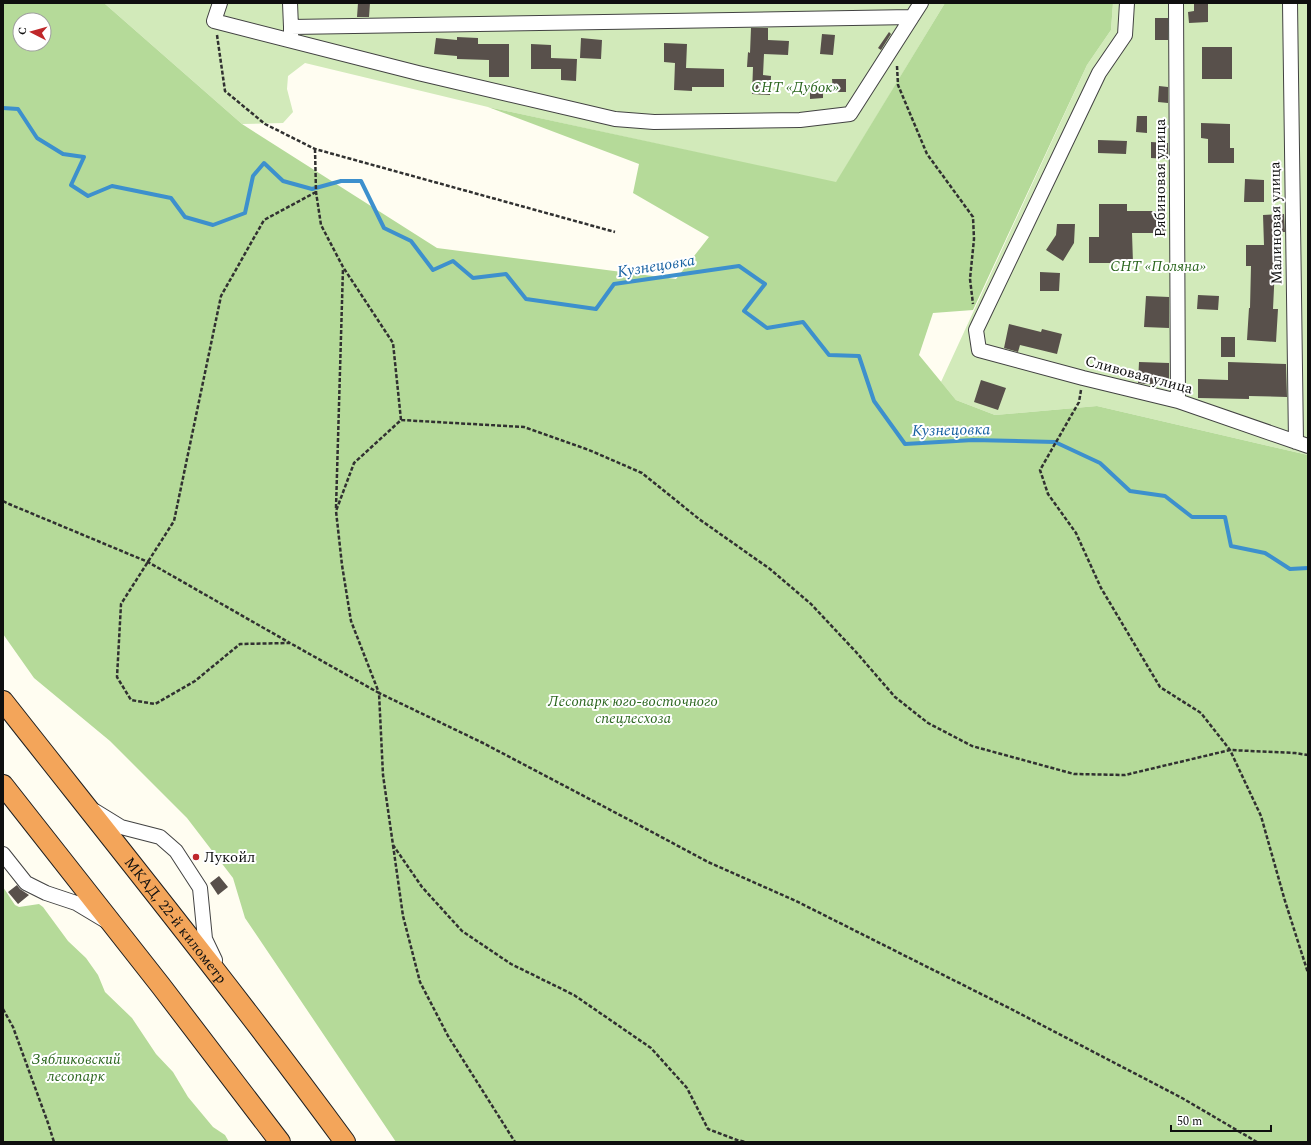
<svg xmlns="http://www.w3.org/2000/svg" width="1311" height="1145" viewBox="0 0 1311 1145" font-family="Spectral,serif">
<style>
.green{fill:#d2eaba}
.forest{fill:#b5da99;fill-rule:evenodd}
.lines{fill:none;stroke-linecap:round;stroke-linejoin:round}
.stream{stroke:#3d90cd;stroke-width:4}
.building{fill:#58504b}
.minor-casing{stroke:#424242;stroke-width:16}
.highway-casing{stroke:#202020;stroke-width:22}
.path{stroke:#313131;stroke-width:2.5;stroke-dasharray:4 2;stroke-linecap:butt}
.minor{stroke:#fff;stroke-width:14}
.highway{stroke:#f3a55a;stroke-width:20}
.poi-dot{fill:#bf272a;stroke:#fff;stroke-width:1.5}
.labels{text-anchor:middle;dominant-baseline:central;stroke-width:4;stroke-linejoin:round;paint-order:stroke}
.park-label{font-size:15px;font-style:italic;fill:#2c671f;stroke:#fff}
.street-label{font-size:15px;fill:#0f0f0f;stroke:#fff}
.poi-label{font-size:15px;fill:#0f0f0f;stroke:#fff;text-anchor:start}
.water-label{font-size:16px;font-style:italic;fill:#1861a1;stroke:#fff}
</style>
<rect width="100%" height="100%" fill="#fffdf1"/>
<path class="green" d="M104 3H945L836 183 488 107 305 63 288 76 287 89 293 112 283 123 242 124Z
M1113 3H1308V455L1097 406 995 415 956 400 941 382 1087 65 1111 30Z"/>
<path class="forest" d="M3 3H104L242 124 437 248 676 279 709 237 633 193 639 164 488 107 836 182 945 3H1113L1111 30 1087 65 973 310 933 313 919 355 956 400 995 415 1097 406 1308 455V1142H396L245 918 233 878 187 818 110 741 34 678 3 634ZM20 20H44V44H20Z
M3 887 15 905 19 907 39 904 43 907 68 941 86 958 98 975 105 992 132 1018 156 1054 173 1072 188 1097 213 1127 225 1135 229 1142H3Z"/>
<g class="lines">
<path class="stream" d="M3 108 18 109 37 138 63 154 84 157 71 185 88 196 112 186 171 198 185 217 213 225 245 213 253 176 264 163 283 181 312 189 341 181H361L384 228 411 241 433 270 453 261 473 278 506 274 526 299 596 309 614 284 739 266 765 284 744 311 767 328 803 322 829 355 859 356 874 401 905 444 973 440 1055 442 1100 463 1130 491 1165 496 1192 517H1225L1231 546 1265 553 1290 569 1308 568"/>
</g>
<path class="building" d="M358 3H370L369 17H357Z
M1194 3H1208V22L1189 23 1188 12 1194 11Z
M1155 18H1168V40H1155Z
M751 28H768V40L789 41 788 55 764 54 763 75 771 76 770 95 752 94 753 67H747L748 52 750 53Z
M889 32 891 34 881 50 878 48Z
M822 34 835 35 833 55 820 54Z
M457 37 478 38V44H509V77H489V60L457 59V56L434 54 436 38 457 40Z
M581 38 602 40 601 59 580 58Z
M664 43 687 44 686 68 724 69V87H692V91L674 90 675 63 664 62Z
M531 44 551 45V58L577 59 576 81 561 80V69H531Z
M1202 47H1232V79H1202Z
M832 79H846V92H833Z
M823 85V98L810 99V86Z
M1159 86 1168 87V103L1158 102Z
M1137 116H1147V133L1136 132Z
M1201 123 1230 124V148H1234V163H1208V139L1201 138Z
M1098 140 1127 141 1126 154 1098 153Z
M1151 142 1168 143V159L1151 158Z
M1245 179 1264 180V202H1244Z
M1099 204H1127V211H1166V233H1132L1133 263H1089V237H1099Z
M1284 214 1285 232H1279L1278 267H1275L1273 309H1278L1276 342 1247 340 1249 308H1250L1251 266H1246V245H1264L1263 215Z
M1057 224H1075L1074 243 1063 261 1046 250 1056 235Z
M1040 272 1060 273 1059 291H1040Z
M1198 295 1219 296 1218 310 1197 309Z
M1146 296 1169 297V328L1144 327Z
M1009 324 1041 332 1042 329 1062 334 1057 354 1020 345 1018 352 1004 348Z
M1221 337H1235V357H1221Z
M1139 362 1169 363V385L1145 384 1138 383Z
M1228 362 1286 364 1287 397 1249 396V399L1198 398V379L1228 380Z
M981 380 1006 388 998 410 974 402Z
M219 876 228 887 218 895 210 883Z
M17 885 20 889 29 895 18 904 8 892Z"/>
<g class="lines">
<g class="minor-casing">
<path id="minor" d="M220 3 214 21 418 73 615 119 654 122 800 120 850 114 921 3
M290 3 291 27
M1127 3 1125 35 1099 73 976 330 979 350 1083 378 1178 401 1308 446
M1176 3 1178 401
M1290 3 1296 442
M291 40V27L912 17
M95 811 121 827 160 837 176 851 200 888 205 939 215 960
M3 854 26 883 46 893 76 903 106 921"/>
</g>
<g class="highway-casing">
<g id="highway">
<path id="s1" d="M3 701C118 847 235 992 345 1142"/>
<path d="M3 785 161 986 280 1142"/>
</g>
</g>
<path class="path" d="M217 35 225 91 265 124 315 149 615 232
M897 66 898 85 927 154 973 217 974 239 970 279 973 304
M315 149 316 192 321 225 343 267 393 343 401 420
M316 192 264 220 221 296 174 521 121 604 117 677 131 700 155 704 195 681 240 644 290 643 379 693 383 775 393 845 422 887 462 931 511 964 574 995 651 1048 687 1088 708 1129 737 1140 745 1142
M1081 390 1079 402 1040 470 1048 494 1076 533 1101 588 1160 687 1201 713 1230 750 1261 816 1285 901 1308 973
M3 501 9 504 148 562 290 643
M336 508 343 268
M393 845 403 916 420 982 448 1036 515 1142
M3 1009 13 1027 48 1123 54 1142
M1257 1142 1182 1098 1011 1009 796 901 708 862 637 824 483 743 379 693 351 621 342 565 336 511 354 463 401 420 524 427 589 450 642 473 699 519 770 569 811 604 856 652 895 697 928 723 972 746 1074 774 1125 775 1230 750 1295 753 1308 755"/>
<use href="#minor" class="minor"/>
<use href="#highway" class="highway"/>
</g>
<circle class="poi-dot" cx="196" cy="857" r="4"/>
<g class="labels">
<g class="park-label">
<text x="795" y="87">СНТ «Дубок»</text>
<text x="1158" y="266">СНТ «Поляна»</text>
<text x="633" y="701">Лесопарк юго-восточного<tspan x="633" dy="17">спецлесхоза</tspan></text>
<text x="76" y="1059">Зябликовский<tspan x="76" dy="17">лесопарк</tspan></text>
</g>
<g class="street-label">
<text transform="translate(1160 178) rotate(-90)">Рябиновая улица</text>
<text transform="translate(1276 223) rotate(-91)">Малиновая улица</text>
<text transform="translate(1139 375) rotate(15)">Сливовая улица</text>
<text stroke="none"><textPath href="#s1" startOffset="279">МКАД, 22-й километр</textPath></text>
</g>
<g class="poi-label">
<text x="204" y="857">Лукойл</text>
</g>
<g class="water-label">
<text transform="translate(656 266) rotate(-9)">Кузнецовка</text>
<text transform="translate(951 430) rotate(-1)">Кузнецовка</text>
</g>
</g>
<rect width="1311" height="1145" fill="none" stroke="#0f0f0f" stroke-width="8"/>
<g transform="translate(32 32) rotate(276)"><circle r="19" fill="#ffffff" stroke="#9f9f9f"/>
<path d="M0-3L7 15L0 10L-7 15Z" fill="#bf272a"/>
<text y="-6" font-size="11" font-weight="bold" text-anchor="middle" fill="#0f0f0f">С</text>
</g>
<path d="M1171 1125v6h100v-6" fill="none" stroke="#0f0f0f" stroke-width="2"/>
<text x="1177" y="1125" font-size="12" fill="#0f0f0f" stroke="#ffffff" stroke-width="3" paint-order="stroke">50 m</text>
</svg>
